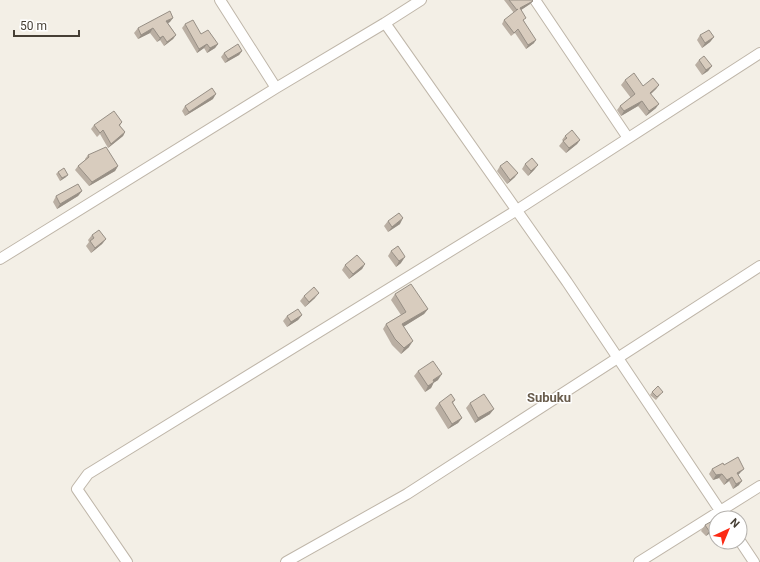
<svg xmlns="http://www.w3.org/2000/svg" width="760" height="562" viewBox="0 0 760 562" font-family="Roboto,sans-serif">
<style>
.lines{fill:none;stroke-linecap:round;stroke-linejoin:round}
.street-casing{stroke:#bfb6a9;stroke-width:12}
.street{stroke:#fff;stroke-width:10}
.wall{fill:#baafa3}
.shaded-wall{fill:#978f85}
.building{fill:#d8ccbe;stroke:#978f85}
.labels{text-anchor:middle;dominant-baseline:central;stroke-width:3;stroke-linejoin:round;paint-order:stroke}
.quarter-label{font-size:13px;font-weight:bold;fill:#695c4c;stroke:#fff}
</style>
<rect width="100%" height="100%" fill="#f3efe6"/>
<g class="lines">
<g class="street-casing">
<path id="street" d="M220 0 276 88
M535 0 628 138
M385 23 421 0
M0 259 276 88 385 23 567 282 725 518
M740 541 754 562
M127 562 77 489 88 474 517 210 760 53
M286 562 407 494 760 266
M639 562 760 486"/>
</g>
<use href="#street" class="street"/>
</g>
<path class="wall" d="M504 0H532L533 1 530 4 521 10 524 21 534 43 526 49 515 33 511 36 502 24 504 20 514 13Z
M170 22 168 23 176 35 173 39 164 46 160 40 157 42 150 33 138 39 134 33 138 28Z
M185 24 218 44 215 48 207 53 204 48 197 53 182 28Z
M700 35 714 37 710 42 702 48 697 40Z
M242 51 239 55 225 63 221 57 224 53Z
M699 60 712 66 708 71 702 75 695 65Z
M625 80 643 86 659 85 656 89 651 94 656 108 646 116 638 106 621 116 617 110 620 106 631 98 621 85Z
M213 99 185 116 182 111 185 106Z
M122 122 120 126 125 132 123 136 108 148 100 134 97 137 91 129 94 125Z
M565 136 580 140 577 144 566 153 559 146 563 141 562 140Z
M88 155 118 166 115 171 89 186 75 170 78 166 85 160V159Z
M525 164 538 165 534 170 528 176 522 169Z
M500 166 515 177 507 184 497 171Z
M58 172 66 177 60 181 56 174Z
M82 191 78 196 57 209 53 202 56 196Z
M388 221 400 224 388 232 384 226Z
M92 235 106 239 102 244 91 253 86 246 89 242 88 240Z
M391 251 401 263 396 267 388 256Z
M365 264 362 269 349 279 342 270 345 265Z
M395 294 428 309 424 314 403 327 409 347 401 354 392 345 383 329 386 324 401 315 391 300Z
M304 296 315 298 305 307 300 301Z
M302 315 298 320 287 327 283 321 287 316Z
M418 371 438 380 434 382 431 388 425 392 414 376Z
M652 392 661 394 656 400 650 395Z
M455 400 453 403 462 418 458 423 448 429 435 408 439 403Z
M470 403 490 414 475 423 466 408Z
M724 465 740 473 738 475 739 485 733 489 729 481 724 485 719 478 713 480 709 474 712 469Z
M705 525 714 530 706 536 701 531Z"/>
<path class="shaded-wall" d="M533 1 530 4 518 12 520 8Z
M173 18 170 22 163 26 166 21Z
M153 28 150 33 138 39 141 35Z
M176 35 173 39 164 46 167 42Z
M163 36 160 40 157 42 160 38Z
M714 37 710 42 702 48 705 43Z
M536 40 534 43 526 49 528 45Z
M207 44 204 48 197 53 199 49Z
M218 44 215 48 207 53 210 48Z
M242 51 239 55 225 63 228 59Z
M712 66 708 71 702 75 706 70Z
M659 85 656 89 647 97 650 93Z
M216 94 213 99 185 116 189 112Z
M642 101 638 106 621 116 624 111Z
M659 104 656 108 646 116 649 111Z
M125 132 123 136 108 148 111 144Z
M580 140 577 144 566 153 569 148Z
M538 165 534 170 528 176 531 171Z
M118 166 115 171 89 186 92 182Z
M518 173 515 177 507 184 510 180Z
M68 175 66 177 60 181 62 178Z
M82 191 78 196 57 209 60 204Z
M403 218 400 224 388 232 392 227Z
M106 239 102 244 91 253 95 248Z
M405 257 401 263 396 267 399 261Z
M365 264 362 269 349 279 353 274Z
M319 293 315 298 305 307 309 302Z
M428 309 424 314 398 330 402 324Z
M302 315 298 320 287 327 291 322Z
M413 341 409 347 401 354 404 348Z
M442 374 438 380 429 386 433 380Z
M434 382 431 388 425 392 428 386Z
M494 409 490 414 475 423 478 418Z
M462 418 458 423 448 429 452 424Z
M744 469 740 473 734 478 737 473Z
M722 474 719 478 713 480 716 475Z
M732 477 729 481 724 485 727 480Z
M742 481 739 485 733 489 736 484Z
M716 526 714 530 706 536 709 531Z"/>
<path class="building" d="M509 0H532L533 1 520 8 526 18 523 20 536 40 528 45 518 29 514 33 504 20 518 9 517 10Z
M170 11 173 18 166 21 176 35 167 42 163 36 160 38 153 28 141 35 138 28Z
M193 20 201 34 208 30 218 44 210 48 207 44 199 49 185 24Z
M709 30 714 37 705 43 700 35Z
M238 44 242 51 228 59 224 53Z
M704 56 712 66 706 70 699 60Z
M634 73 643 86 653 78 659 85 650 93 659 104 649 111 642 101 624 111 620 106 635 94 625 80Z
M212 88 216 94 189 112 185 106Z
M114 111 122 122 119 125 125 132 111 144 103 130 100 133 94 125Z
M572 130 580 140 569 148 563 141 567 138 565 136Z
M106 147 118 166 92 182 78 166 89 157 88 155Z
M532 158 538 165 531 171 525 164Z
M507 161 518 173 510 180 500 166Z
M64 168 68 175 62 178 58 172Z
M78 184 82 191 60 204 56 196Z
M399 213 403 218 392 227 388 221Z
M99 230 106 239 95 248 90 241 94 238 92 235Z
M398 246 404 255 405 257 399 261 391 251Z
M357 255 365 264 353 274 345 265Z
M411 284 428 309 402 324 413 341 404 348 395 339 386 324 406 312 395 294Z
M314 287 319 293 309 302 304 296Z
M298 309 302 315 291 322 287 316Z
M433 361 442 374 433 380 434 382 428 386 418 371Z
M658 386 663 392 657 397 652 392Z
M451 394 455 400 452 402 462 418 452 424 439 403Z
M484 394 494 409 478 418 470 403Z
M738 457 744 469 737 473 742 481 736 484 732 477 727 480 722 474 716 475 712 469 723 463 724 465Z
M714 520 716 522V526L709 531 705 525Z"/>
<g class="labels">
<g class="quarter-label">
<text x="549" y="397">Subuku</text>
</g>
</g>
<g transform="translate(728 530) rotate(44)"><circle r="19" fill="#ffffff" stroke="#b5b2ae"/>
<path d="M0-3L7 15L0 10L-7 15Z" fill="#fc2a14"/>
<text y="-6" font-size="11" font-weight="bold" text-anchor="middle" fill="#463f35">N</text>
</g>
<path d="M14 30v6h65v-6" fill="none" stroke="#463f35" stroke-width="2"/>
<text x="20" y="30" font-size="12" fill="#463f35" stroke="#ffffff" stroke-width="3" paint-order="stroke">50 m</text>
</svg>
